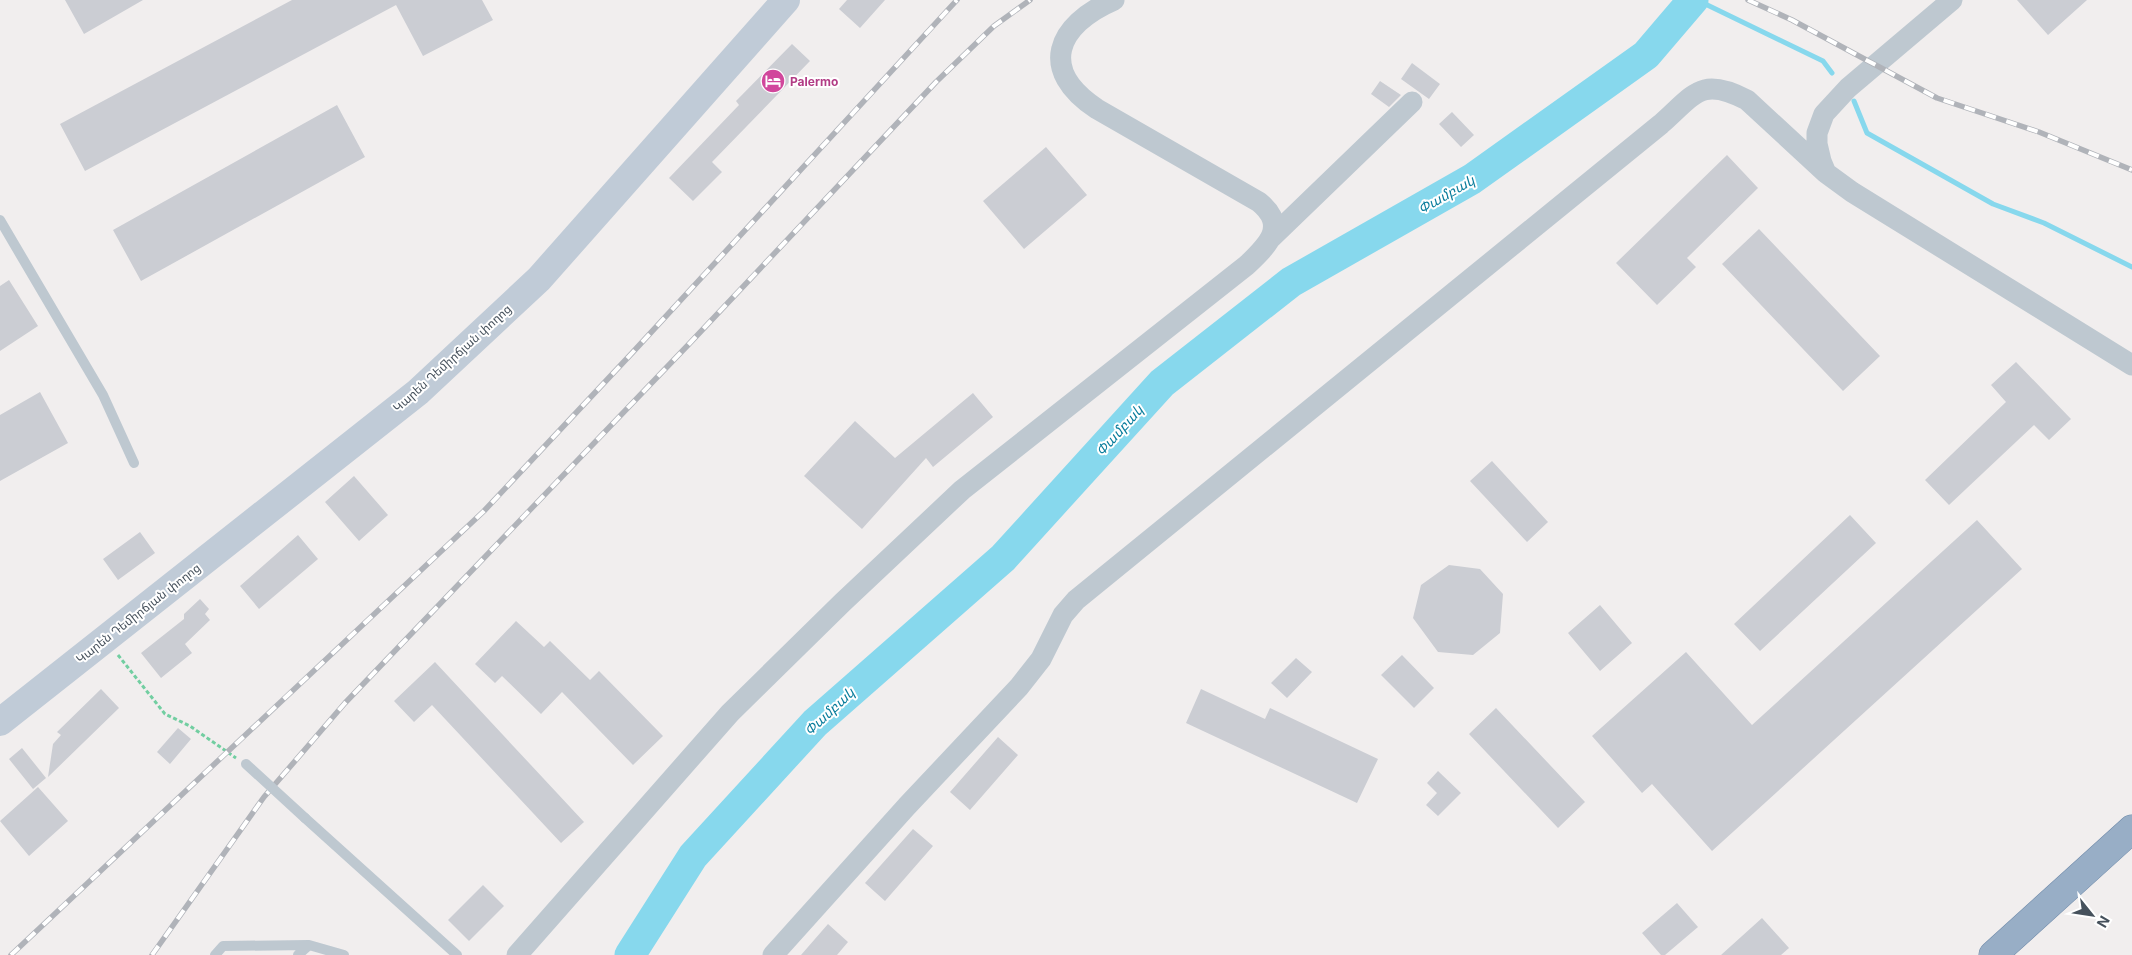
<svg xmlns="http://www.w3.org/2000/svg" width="2132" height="955" viewBox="0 0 2132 955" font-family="Inter,'Noto Sans Armenian',sans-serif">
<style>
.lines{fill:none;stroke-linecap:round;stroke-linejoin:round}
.stream{stroke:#87d8ed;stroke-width:5}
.river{stroke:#87d8ed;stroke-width:31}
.building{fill:#cbcdd3}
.trunk-casing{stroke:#708baa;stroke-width:29}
.path{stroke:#72cea1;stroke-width:3;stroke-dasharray:4 2.5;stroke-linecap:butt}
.service{stroke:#bec8d0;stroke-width:10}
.minor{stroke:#bec8d0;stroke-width:21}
.secondary{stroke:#c0cbd7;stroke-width:28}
.trunk{stroke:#98aec6;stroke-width:28}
.rail-casing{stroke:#b0b3b9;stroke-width:5.5}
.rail{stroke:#fff;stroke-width:4;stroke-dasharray:11;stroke-linecap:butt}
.service-bridge{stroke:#bec8d0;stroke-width:10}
.labels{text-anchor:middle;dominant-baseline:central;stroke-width:4;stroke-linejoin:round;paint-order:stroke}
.hotel-label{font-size:12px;font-weight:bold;fill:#b23c85;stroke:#fff;text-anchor:start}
.street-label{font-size:12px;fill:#46515c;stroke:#fff}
.water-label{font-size:14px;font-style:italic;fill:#0a7d9c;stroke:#fff}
</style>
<rect width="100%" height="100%" fill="#f1eeee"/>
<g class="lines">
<path class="stream" d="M1697 0 1823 61 1832 73
M1854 101 1867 133 1993 204 2044 223 2132 267"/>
<path class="river" d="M630 955 693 856 815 723 1003 558 1162 383 1291 282 1472 179 1646 55 1693 0"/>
</g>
<path class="building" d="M65 0H143L84 34Z
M292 0H482L493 20 423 56 396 5 85 171 60 124Z
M847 0H885L860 28 839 9Z
M2017 0H2087L2048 35Z
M792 44 810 61 712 162 722 172 693 201 669 178 739 105 736 101Z
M1412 63 1440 84 1429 99 1401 79Z
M1380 81 1401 95 1389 107 1371 94Z
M337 105 365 157 141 281 113 230Z
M1452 112 1474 135 1461 147 1439 124Z
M1046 147 1087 195 1024 249 983 201Z
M1727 155 1758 188 1687 258 1696 267 1657 305 1616 263Z
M1759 229 1880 356 1843 391 1722 264Z
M9 280 38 326 0 351V286Z
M2016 362 2071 419 2049 440 2034 425 1949 505 1925 480 2006 402 1991 385Z
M40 392 68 443 0 481V415Z
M973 393 993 417 933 467 926 458 862 529 804 476 855 421 895 458Z
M1492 461 1548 522 1527 542 1470 481Z
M354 476 388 515 359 541 325 502Z
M1850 515 1876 543 1760 651 1734 624Z
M1977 520 2022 569 1712 851 1652 784 1642 793 1592 736 1686 652 1752 725Z
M140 532 155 553 118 580 103 559Z
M298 535 318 559 259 609 240 586Z
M1449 565 1480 569 1503 594 1500 633 1473 655 1438 652 1413 618 1421 585Z
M200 599 209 609 205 614 210 620 185 644 192 653 161 678 141 653 184 619V614Z
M1600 605 1632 643 1600 671 1568 633Z
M516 621 544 647 550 641 590 680 599 671 663 736 633 765 562 692 541 714 502 676 495 683 475 664Z
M1402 655 1434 688 1414 708 1381 675Z
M1296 658 1312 672 1287 698 1271 683Z
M435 662 584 822 561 843 432 705 414 722 394 701Z
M101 689 119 708 48 777 53 744 61 735 57 732Z
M1201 689 1265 719 1270 708 1378 759 1357 803 1186 723Z
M1496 708 1585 802 1558 828 1469 734Z
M178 728 191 739 170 764 157 752Z
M998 737 1018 755 970 810 950 792Z
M22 748 46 778 33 789 9 759Z
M1438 771 1461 793 1438 816 1426 805 1437 793 1427 783Z
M38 787 68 821 29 856 0 821Z
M913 829 933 846 885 901 865 883Z
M483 885 504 906 469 941 448 920Z
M1677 903 1698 927 1665 955H1661L1642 933Z
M1762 918 1789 948 1781 955H1721Z
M828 924 848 942 837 955H801Z"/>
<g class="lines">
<g class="trunk-casing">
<path id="trunk" d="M1993 955 2132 829"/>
</g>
<path class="path" d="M118 655 165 714 190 726 236 758"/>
<path class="service" d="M0 220 103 395 134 463
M305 818 457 955
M215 955 223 946 309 945 344 955
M298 955 309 945"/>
<path class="minor" d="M1952 0 1848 88 1824 114 1817 133V144L1821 161 1826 173 1852 192 2132 365
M1271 238 1412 102
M517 955 730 713 843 602 962 490 1247 265C1268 245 1288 226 1259 202L1097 109C1038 70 1056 25 1114 0
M773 955 907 806 1019 687 1041 659 1063 615 1076 600 1661 124C1695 94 1701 76 1747 100L1826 173"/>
<path class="secondary" d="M0 722 418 392 539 279 786 0"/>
<use href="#trunk" class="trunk"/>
<g class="rail-casing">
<path id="rail" d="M1748 0 1792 20 1937 98 2039 132 2132 170
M11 955 484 511 633 352 957 0
M152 955 264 797 345 703 689 344 936 82 994 26 1030 0"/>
</g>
<use href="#rail" class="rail"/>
<path class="service-bridge" d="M246 764 305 818"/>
</g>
<defs>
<g id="hotel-disc" transform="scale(1.25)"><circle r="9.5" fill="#d1479c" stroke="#fff"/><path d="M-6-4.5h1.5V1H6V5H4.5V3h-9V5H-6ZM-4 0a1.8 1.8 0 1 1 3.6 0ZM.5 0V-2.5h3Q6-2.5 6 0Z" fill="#fff"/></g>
</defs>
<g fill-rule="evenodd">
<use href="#hotel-disc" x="773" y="81"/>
</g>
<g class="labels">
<g class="hotel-label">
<text x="790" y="81">Palermo</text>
</g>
<g class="street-label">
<text transform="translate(452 358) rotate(-42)">Կարեն Դեմիրճյան փողոց</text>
<text transform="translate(138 613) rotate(-38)">Կարեն Դեմիրճյան փողոց</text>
</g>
<g class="water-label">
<text transform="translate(1446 194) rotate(-30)">Փամբակ</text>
<text transform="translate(1119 430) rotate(-48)">Փամբակ</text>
<text transform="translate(829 711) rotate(-43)">Փամբակ</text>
</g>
</g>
<g transform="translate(2092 915) rotate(120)" stroke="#ffffff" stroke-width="4" paint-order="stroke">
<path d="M0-4L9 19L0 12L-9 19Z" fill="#46515c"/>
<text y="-8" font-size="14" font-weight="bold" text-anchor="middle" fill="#46515c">N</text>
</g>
</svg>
